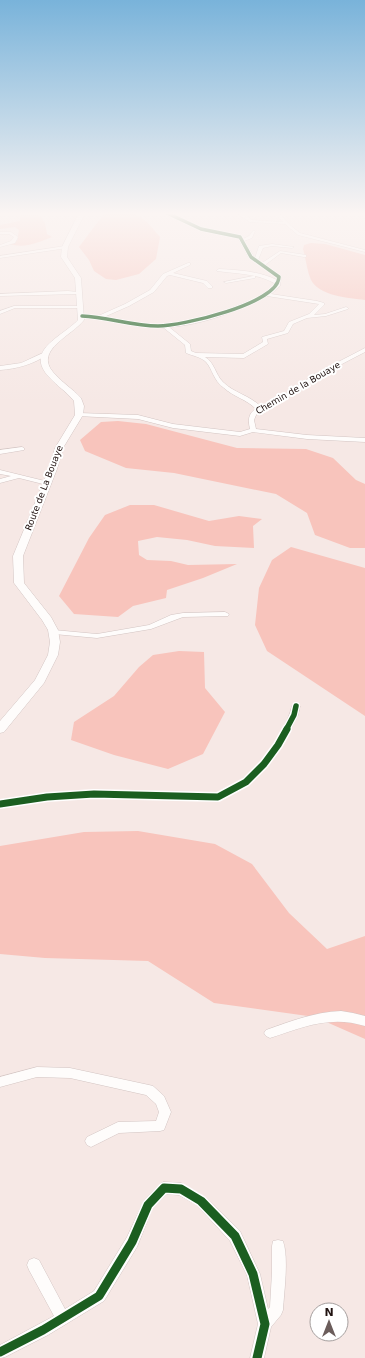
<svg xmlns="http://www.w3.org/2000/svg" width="365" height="1358" viewBox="0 0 365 1358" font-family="'DejaVu Sans',sans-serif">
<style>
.green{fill:#f8c4bc}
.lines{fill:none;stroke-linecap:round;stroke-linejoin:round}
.minor-casing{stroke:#d3c5c3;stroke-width:1}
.secondary-casing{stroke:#d3c5c3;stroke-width:1}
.minor{fill:#fefcfb;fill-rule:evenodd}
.secondary{fill:#fefcfb;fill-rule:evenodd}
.cycleway-far3-casing{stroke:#fff;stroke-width:5}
.cycleway-far2-casing{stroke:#fff;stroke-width:8}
.cycleway-far1-casing{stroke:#fff;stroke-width:10}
.cycleway-casing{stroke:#fff;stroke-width:12}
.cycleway-far3{stroke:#1b5e20;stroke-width:3.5}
.cycleway-far2{stroke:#1b5e20;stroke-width:5.5}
.cycleway-far1{stroke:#1b5e20;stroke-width:7}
.cycleway{stroke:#1b5e20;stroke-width:9}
.labels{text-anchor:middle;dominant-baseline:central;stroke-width:4;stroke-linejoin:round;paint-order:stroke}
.far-street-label{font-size:9px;fill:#201210;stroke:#fff}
</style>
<rect width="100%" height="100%" fill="#f6e8e5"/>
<path class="green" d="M108 213C140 213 139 212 160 237L156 259 139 274 116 280 106 279 94 271 89 260 79 247 103 215Z
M20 215H39L45 223 47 234 52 237C39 242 24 249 10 244L17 241 19 230 15 227 0 229V225L20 221Z
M311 243 325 244 365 255V300C349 298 319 296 311 280 307 271 306 259 303 249L304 245Z
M118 421 146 424 237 448 306 449 333 458 356 480 365 484V548H350L315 535 307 513 276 494 174 473 126 468 85 451 80 440 101 422Z
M130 505H154L209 521 239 516 262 519 253 526 254 548 215 546 187 540 157 537 138 541 139 555 147 560 171 561 188 565 237 564 203 578 167 590 166 598 133 606 118 617 74 614 59 596 89 538 105 515Z
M291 547 365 568V716L267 651 255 625 259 588 272 560Z
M179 651 204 652 205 688 225 712 203 754 168 769 114 755 71 740 74 722 114 696 139 667 153 655Z
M138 831 215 844 252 864 289 913 327 949 365 936V1039L315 1017 214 1003 148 961 45 958 0 954V846L84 832Z"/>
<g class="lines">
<g class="minor-casing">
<path id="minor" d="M165 213H171L202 228 241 236 243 239 249 236 253 231H255L252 238 244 241 255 258 259 246 272 244 294 247 292 248 272 246 263 248 258 260 262 263 280 251 306 255V257H304L281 253 265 265 281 277 280 286 271 294 317 301 324 303V305L314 315 325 314 346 307 348 308V309L326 316 307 318 293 324 288 333 267 339 268 344 244 358 205 357C215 363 215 374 223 382 234 393 249 395 260 406L285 395 315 374 365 348V352L319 376 289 397 266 407 257 413 254 420 256 429 307 435 365 438V442L307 439 253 432 240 436 173 428 138 419 77 416V414L79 413 138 415 173 424 240 432 250 429C248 421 248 413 256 409 246 399 234 397 224 388 213 380 213 370 206 362 201 357 193 356 186 353L185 345 164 328 137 326 98 319 82 317 80 316 82 315 98 316 125 304 150 290 163 274 188 263H190V265L173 273 207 281 212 286V288H208L203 283 170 275 167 276 154 292 129 306 104 317C118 319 132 324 146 325 180 327 212 316 244 303 254 299 268 295 275 285L276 284C257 273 238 274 217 271V270L219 269C238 270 259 271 277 280V277L249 258 238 238 200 230ZM267 296 319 304 309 314 289 322 284 331 262 337 263 342 243 354 196 353 191 351 190 344 169 327C203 325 237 311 267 296Z
M237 213H242L252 220 283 222 275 213H279L291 226 300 233 365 250V252L298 235 285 224 250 222Z
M0 232H11L18 237 15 243 0 247V245L11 241 14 237 9 234H0Z
M65 246H67V248L0 258V256Z
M253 276H255V278L226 283 224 282Z
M68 291 78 292 80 293 78 294 0 296V294Z
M14 306H79L81 307 79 308H15L0 314V311Z
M43 353 48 354C35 364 16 369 0 370V366L21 363Z
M22 447 24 448V450L0 454V450Z
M0 470 49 482 50 483 47 485 19 478 0 483V479L11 476 0 474Z
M225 612 229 614 228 616 183 617 151 629 97 638 54 634 50 632 54 630 97 634 149 625 171 615 183 613Z
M296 703 300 706 298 715 282 745 267 766 249 784 221 799 94 797 47 800 0 807V801C32 796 64 790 97 791 127 791 157 792 188 793 195 793 211 796 218 793 250 782 284 739 292 706Z
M341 1011 353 1013 365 1016V1026C331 1015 303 1027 270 1038L266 1036 264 1033 266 1030C291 1021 315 1012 341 1011Z
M37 1067 70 1068 149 1085 153 1086 164 1096 171 1112 164 1130 160 1131 119 1133 91 1147 87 1145 85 1141 87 1137 118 1122 156 1121 159 1112 156 1104 146 1095 70 1078 37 1077 0 1087V1077Z
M164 1182 181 1183 205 1197 240 1231 260 1274 268 1309 270 1307 272 1272V1246L273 1241 278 1240 283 1241C289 1258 284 1292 283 1310L281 1315 271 1327 264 1358H250L258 1324 247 1275 230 1241 197 1205 179 1195 167 1194 152 1209 137 1247 104 1301 48 1335 5 1357 0 1358V1345L54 1316 29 1270 27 1265 29 1260 34 1258 39 1260 65 1309 94 1291 127 1237 144 1201 160 1184Z"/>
</g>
<g class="secondary-casing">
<path id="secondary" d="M79 213H85L68 247 67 257 81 278 84 320C73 335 34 350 53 372 61 382 73 389 81 398L84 406 83 415 63 448 57 469 23 556 24 583 51 617 58 630 60 642 58 655 44 683 4 732 0 733V721L35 680 48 655 50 642 48 630 42 620 14 583 13 556 49 469 55 448 75 415 74 401C67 392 57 386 49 377 24 350 62 337 78 320L75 278 61 257 62 247Z"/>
</g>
<use href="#minor" class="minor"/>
<use href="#secondary" class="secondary"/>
<g class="cycleway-far3-casing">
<path id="cycleway-far3" d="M82 316C108 317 132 326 158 326 181 326 278 304 279 277L251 257 240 237 201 229 167 213"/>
</g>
<g class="cycleway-far2-casing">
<path id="cycleway-far2" d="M286 730 294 715 296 706"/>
</g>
<g class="cycleway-far1-casing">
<path id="cycleway-far1" d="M0 804 47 797 94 794 218 797 246 782 264 764 278 745 287 729"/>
</g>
<g class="cycleway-casing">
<path id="cycleway" d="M0 1352 43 1330 99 1296 132 1242 148 1205 164 1188 181 1189 201 1201 235 1236 253 1274 265 1324 257 1358"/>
</g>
<use href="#cycleway-far3" class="cycleway-far3"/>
<use href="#cycleway-far2" class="cycleway-far2"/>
<use href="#cycleway-far1" class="cycleway-far1"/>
<use href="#cycleway" class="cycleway"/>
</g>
<linearGradient id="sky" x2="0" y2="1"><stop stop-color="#79b3da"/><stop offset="0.53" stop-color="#fbf5f3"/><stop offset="1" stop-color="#fbf5f3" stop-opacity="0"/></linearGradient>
<rect width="365" height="403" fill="url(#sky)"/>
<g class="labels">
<g class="far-street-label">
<text transform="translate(298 388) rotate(-30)">Chemin de la Bouaye</text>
<text transform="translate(44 488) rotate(-69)">Route de La Bouaye</text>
</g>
</g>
<g transform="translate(329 1322)"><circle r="19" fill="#ffffff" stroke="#a6a09f"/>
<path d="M0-3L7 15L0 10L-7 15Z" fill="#6b5d5b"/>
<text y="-6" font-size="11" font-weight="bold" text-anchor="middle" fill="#201210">N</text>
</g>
</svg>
